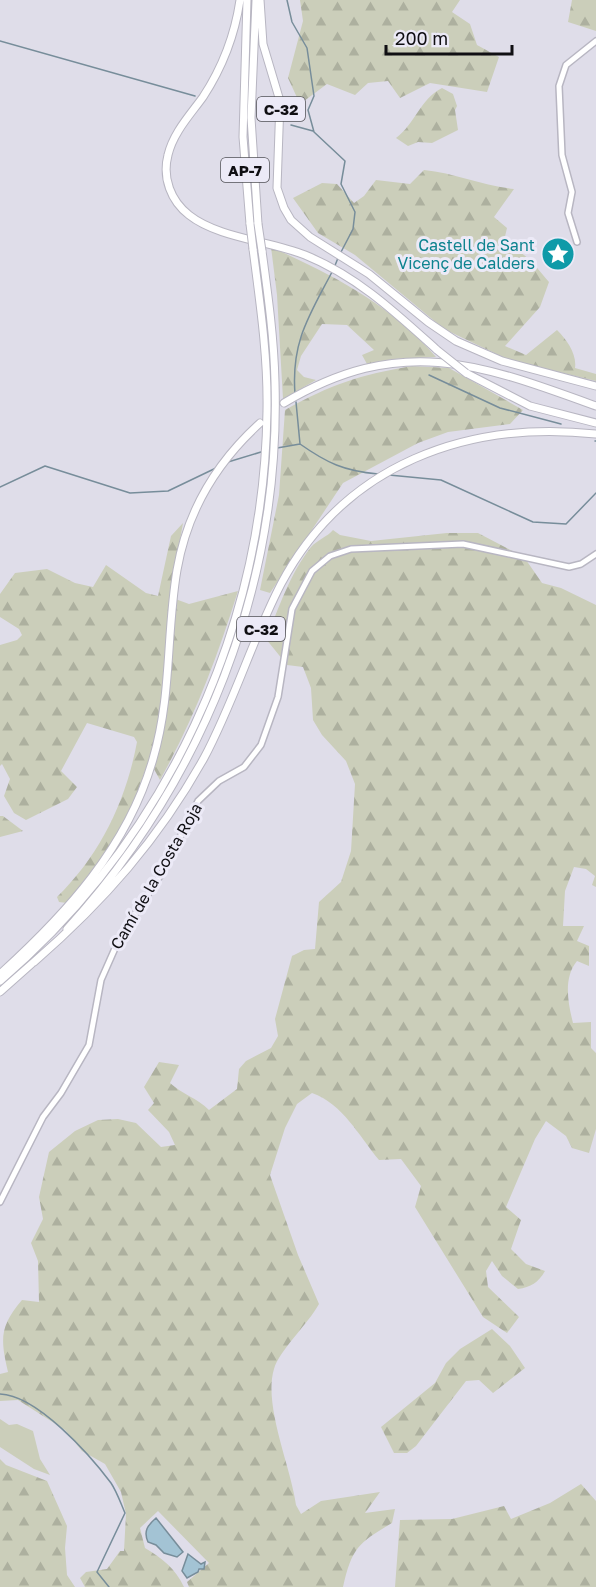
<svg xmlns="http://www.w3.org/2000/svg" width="596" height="1587" viewBox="0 0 596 1587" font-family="'Golos Text',sans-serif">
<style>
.green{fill:#cbceba}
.forest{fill:url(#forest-firs)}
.water{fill:#a3c3d4;stroke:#778d9a;stroke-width:1.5}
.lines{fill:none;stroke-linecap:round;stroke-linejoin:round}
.stream{stroke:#778d9a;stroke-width:1.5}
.secondary-casing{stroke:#b8b6c2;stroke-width:8}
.highway-casing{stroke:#b8b6c2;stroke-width:9}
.secondary{stroke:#fff;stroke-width:5}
.highway{stroke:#fff;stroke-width:7}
.highway-bridge-casing{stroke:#b8b6c2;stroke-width:9;stroke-linecap:butt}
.highway-bridge{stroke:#fff;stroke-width:7}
.labels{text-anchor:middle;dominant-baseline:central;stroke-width:6;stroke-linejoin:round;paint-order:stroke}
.shield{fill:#eceaf7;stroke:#525157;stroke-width:1.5}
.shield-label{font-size:15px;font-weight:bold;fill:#100f13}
.culture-label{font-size:16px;fill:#0d838f;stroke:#eceaf7;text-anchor:end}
.street-label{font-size:16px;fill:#100f13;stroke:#eceaf7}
</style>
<defs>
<pattern id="forest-firs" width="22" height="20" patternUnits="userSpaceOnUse" patternTransform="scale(1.5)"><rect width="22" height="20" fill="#cbceba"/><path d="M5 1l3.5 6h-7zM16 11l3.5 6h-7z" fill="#adb09f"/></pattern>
</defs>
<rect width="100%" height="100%" fill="#dfdde9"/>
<path class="green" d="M0 1419 9 1425 17 1424 33 1431 40 1459 50 1475 34 1469 0 1447Z"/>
<path class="forest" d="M300 0H460L452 12 470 24 477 45 499 57 487 92 430 83 400 98 388 81 368 83 355 95 327 84 300 104 288 78 303 21Z
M572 0H596V31L568 22Z
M442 88 453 94 457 106 455 110 458 130 432 143 418 142 408 146 396 138C415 124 420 99 442 88Z
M424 170C455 173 483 186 514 189L494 217 507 228 503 245C525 250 534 265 549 282L540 307 505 346 526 355 557 330C567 340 577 354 575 368L596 374V381L509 360 444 329 355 255 318 233 293 198 322 183 337 184 354 203 364 196 376 180 410 184Z
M271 247C333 275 390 304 436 357L394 359 367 364 362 355 374 350 347 325 322 324 301 356 297 370 304 377 316 380 283 399 277 295Z
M412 366 449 368 523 410 510 424 448 432 418 443 343 483 270 593 260 590 279 495 285 410C332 384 359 375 412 366Z
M183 523 170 597 189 604 238 591C217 658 194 719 160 780L149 760 133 804 117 837 67 903 59 902 57 897C100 855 126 801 137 742L134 737 87 723 61 771 77 787 68 799 26 820 14 813 4 796 10 779 2 764 0 766V645L17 640 22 635 19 629 0 617V594L15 573 47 569 75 583 93 587 106 565 146 593 158 596 171 536Z
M333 530 340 535 371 541 447 533H478L524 557 542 583 561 588 596 605V887L592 885 595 876 586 869 574 867 565 891 563 926H584L577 941 589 946V966L577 961C563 978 568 1003 573 1023L591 1022V1048L596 1053V1129L589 1153 572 1148 566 1136 546 1121 535 1139 506 1207 521 1220 511 1249 526 1264 545 1271C538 1283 531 1287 518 1289L502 1276 492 1261 486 1271 488 1287 519 1317 507 1333 483 1317 415 1207 421 1186 401 1159 379 1160C359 1136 343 1104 312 1093L297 1104 285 1128 270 1175 298 1255 319 1304C308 1324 279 1351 274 1369 263 1405 291 1467 296 1505L301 1514 321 1501 380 1492 365 1513 395 1509 392 1523C358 1543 352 1548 343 1587H189L187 1582 209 1563 158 1511 140 1528 145 1548C163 1559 175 1568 184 1587H85L80 1578 86 1572 107 1569 120 1551H124L126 1514 121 1492 105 1464 82 1451 65 1430 18 1400 0 1401V1374L8 1372C0 1338 0 1326 22 1300L39 1302 38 1261 31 1243 43 1219 39 1197 49 1152 75 1131 98 1120 118 1119 136 1123 161 1147 175 1145 169 1132 148 1110 154 1103 144 1087 159 1062 179 1065 170 1083C182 1094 197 1098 209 1110L237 1089 239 1069 246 1061 271 1048 278 1036 275 1019 292 956 304 950 315 949 319 902 341 882 351 851 355 784 346 761 322 735 313 720 311 688 303 667 287 665 266 639C279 608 289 575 311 547 317 540 327 537 333 530Z
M0 816H3L23 831 0 837Z
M492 1329 510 1346 525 1368 493 1393 479 1380 466 1381 416 1446 407 1453H394L381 1427 435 1383 446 1363 460 1349Z
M0 1459 6 1465 47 1481 67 1526 65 1548 67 1575 75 1587H0Z
M581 1484 596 1501V1587H395L400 1520 452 1519 504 1506 511 1519 550 1503Z"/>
<path class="water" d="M156 1518 183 1552 177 1557 164 1553 156 1545 148 1542C143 1531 148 1525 156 1518Z
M188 1554 201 1564 205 1562 204 1569H199L198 1572 187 1578 182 1571Z"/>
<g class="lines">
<path class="stream" d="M287 0 292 22 307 48 314 96 308 110 314 132 345 161 341 184 355 212 353 229 340 254
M0 41 195 96
M291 125 313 131
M334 268 338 258
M429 375 500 408 561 424
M295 394C291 342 309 316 332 272
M296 402 300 444
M595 441H596
M277 448 300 444C327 463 344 471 378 474
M228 462 261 452
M389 475 441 480 533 522 566 524 596 493
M0 487 45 466 130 493 168 491 216 468
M0 1394C37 1395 90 1455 111 1483 117 1492 121 1504 125 1513L97 1572 109 1587"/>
<g class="secondary-casing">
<path id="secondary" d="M577 242 568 213 572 192 562 155 559 86 566 65 596 41
M0 1202 43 1117 61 1093 89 1045 101 980 120 937 162 873 198 801 219 781 244 767 261 745 278 697 292 609 312 571 330 556 351 549 463 544 569 567 581 564 596 554"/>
</g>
<g class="highway-casing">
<path id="highway" d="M240 0C235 34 222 68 203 97 190 115 173 133 168 155 162 178 171 201 189 215 218 238 270 241 305 255 357 276 396 313 437 350
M247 0 243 137 250 224
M256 0 251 118 258 224
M260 0 263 44 280 101 277 188 284 208 291 220 310 237 369 274 428 322 456 341 502 361 596 386
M466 373 530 406 596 423
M284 403C401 334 478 363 596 406
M67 929C203 780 281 586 275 382 274 338 268 295 262 251
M34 962C103 902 159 839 204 758 234 702 252 640 281 584 345 464 467 420 596 434
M0 974C66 914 128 847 153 759 172 695 166 634 177 570 187 512 217 462 260 423
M0 981C166 839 264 630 267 411 268 357 260 303 253 249
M0 992 36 960"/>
</g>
<use href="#secondary" class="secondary"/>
<use href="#highway" class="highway"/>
<g class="highway-bridge-casing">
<path id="highway-bridge" d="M250 224 253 249
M258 224 262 251
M437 350 466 373"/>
</g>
<use href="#highway-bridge" class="highway-bridge"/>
</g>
<defs>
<g id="sight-disc" transform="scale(1.725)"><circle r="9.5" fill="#0f9aa8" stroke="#eceaf7"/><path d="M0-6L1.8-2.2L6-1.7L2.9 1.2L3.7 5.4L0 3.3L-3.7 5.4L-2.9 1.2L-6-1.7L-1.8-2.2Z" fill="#fff"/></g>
</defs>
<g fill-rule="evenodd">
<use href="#sight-disc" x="558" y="254"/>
</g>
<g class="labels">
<g class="shield">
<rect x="257" y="97" width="48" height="24" rx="4.5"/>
<rect x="221" y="158" width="48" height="24" rx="4.5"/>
<rect x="237" y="617" width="48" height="24" rx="4.5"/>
</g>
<g class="shield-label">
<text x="281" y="109">C-32</text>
<text x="245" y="170">AP-7</text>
<text x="261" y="629">C-32</text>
</g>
<g class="culture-label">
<text x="535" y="245">Castell de Sant<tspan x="535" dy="18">Vicenç de Calders</tspan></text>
</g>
<g class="street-label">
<text transform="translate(156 876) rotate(-60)">Camí de la Costa Roja</text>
</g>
</g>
<path d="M386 45v9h126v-9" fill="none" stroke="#100f13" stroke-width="3"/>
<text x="395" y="45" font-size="18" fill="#100f13" stroke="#eceaf7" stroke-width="4.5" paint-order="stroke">200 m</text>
</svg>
